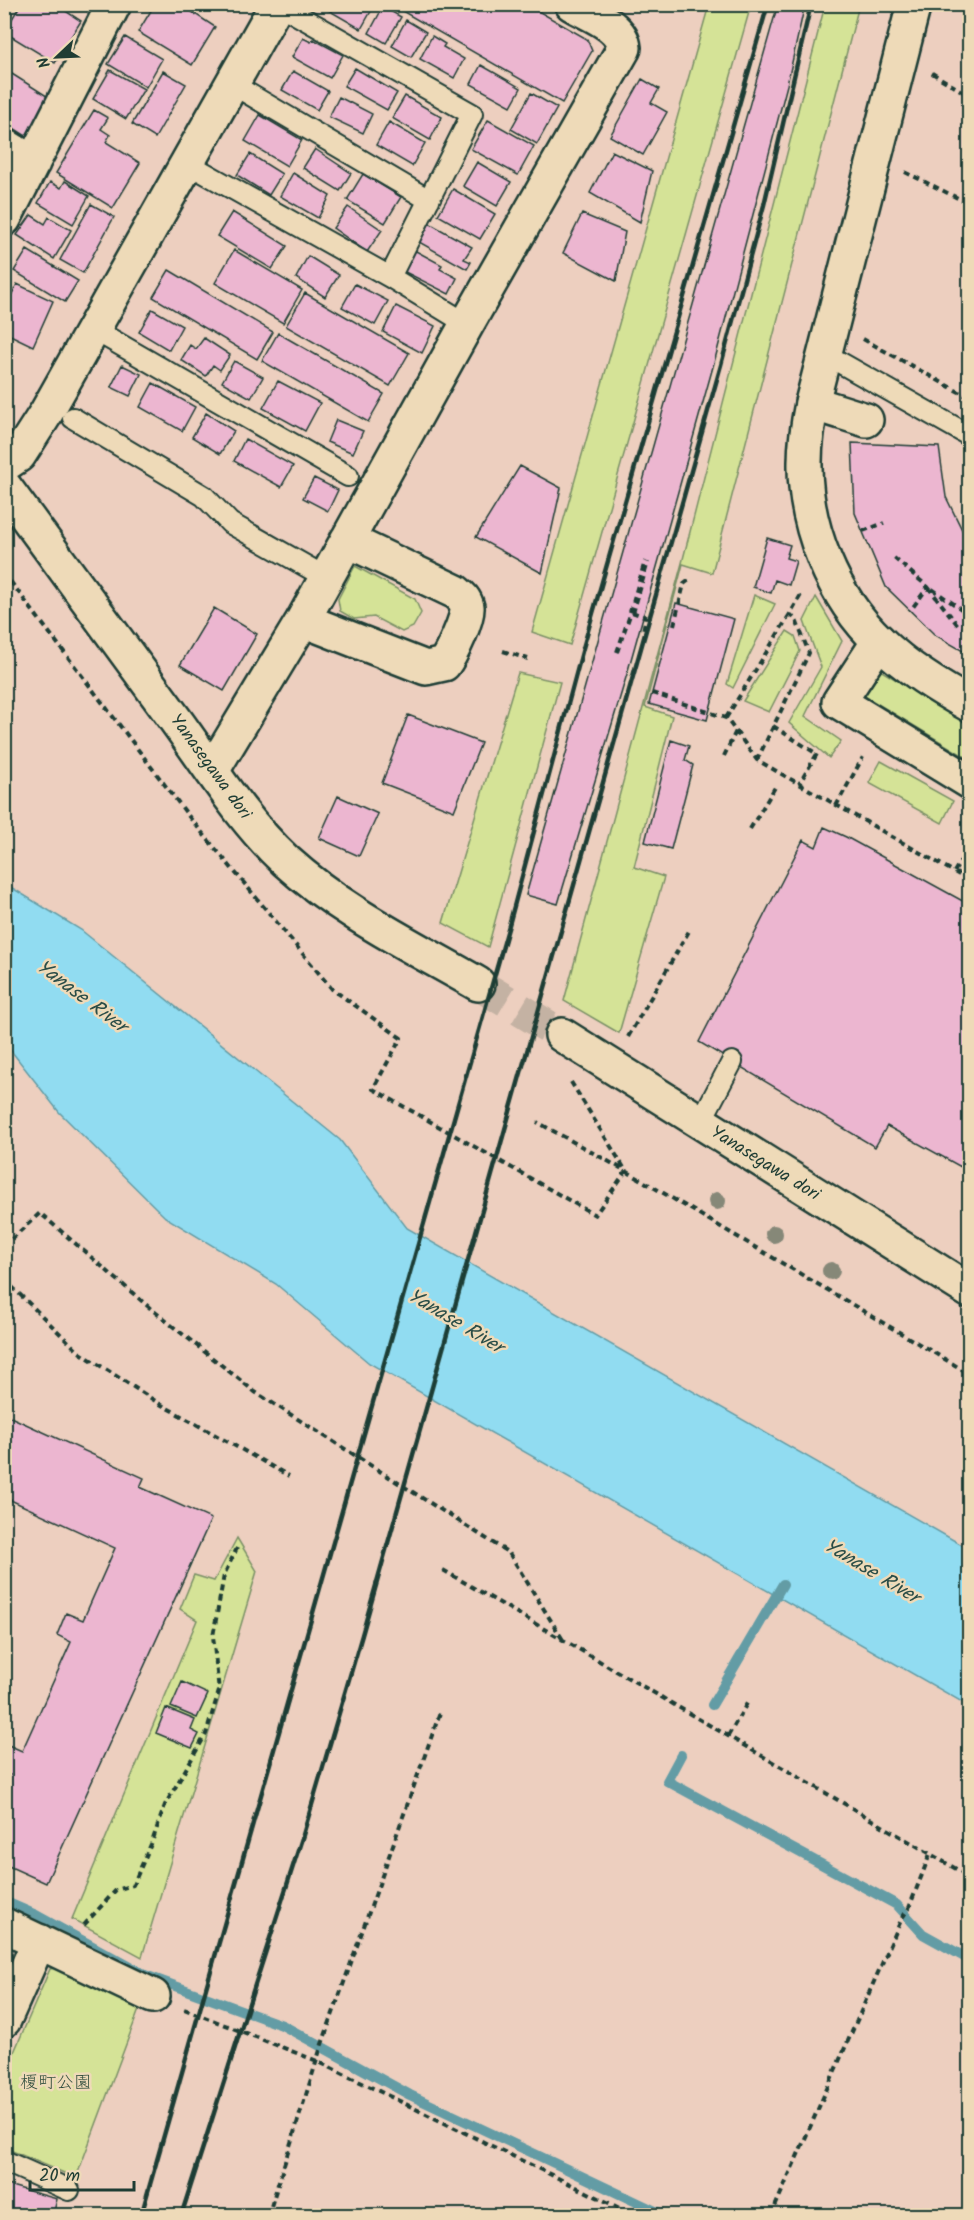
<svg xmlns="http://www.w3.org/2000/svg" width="974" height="2220" viewBox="0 0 974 2220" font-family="Kalam,'Klee One',sans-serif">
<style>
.green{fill:#d5e397;stroke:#7a9066;stroke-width:1.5}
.water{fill:#91dcf1;stroke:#639ca5;stroke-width:1.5}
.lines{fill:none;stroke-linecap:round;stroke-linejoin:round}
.stream{stroke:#639ca5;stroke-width:10}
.building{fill:#ecb6d0;stroke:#1f3d34;stroke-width:1.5}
.tertiary-tunnel{stroke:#c4b2a3;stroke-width:33;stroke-dasharray:33 16;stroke-linecap:butt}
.service-casing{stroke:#1f3d34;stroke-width:24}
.minor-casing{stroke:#1f3d34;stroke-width:38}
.tertiary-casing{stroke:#1f3d34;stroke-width:38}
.path{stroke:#1f3d34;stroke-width:4;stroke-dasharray:6 4.5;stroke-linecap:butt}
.service{stroke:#eedab8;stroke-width:20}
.minor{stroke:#eedab8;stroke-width:33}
.tertiary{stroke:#eedab8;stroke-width:33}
.rail{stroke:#1f3d34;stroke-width:4.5}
.tree{fill:#868878}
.labels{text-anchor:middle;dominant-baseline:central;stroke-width:5;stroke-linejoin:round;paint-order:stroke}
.street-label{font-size:18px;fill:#1f3d34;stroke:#eedab8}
.park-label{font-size:18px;fill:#314e3e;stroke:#eedab8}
.water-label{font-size:20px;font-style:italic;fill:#2a4d47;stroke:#eedab8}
</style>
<rect width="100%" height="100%" fill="#edcfbf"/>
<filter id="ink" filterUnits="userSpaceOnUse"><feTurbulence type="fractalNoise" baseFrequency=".0167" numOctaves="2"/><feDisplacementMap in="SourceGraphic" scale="12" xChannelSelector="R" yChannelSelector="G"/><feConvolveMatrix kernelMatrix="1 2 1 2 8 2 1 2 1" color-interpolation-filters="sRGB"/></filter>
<g filter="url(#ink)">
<path class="green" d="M709 5H751L570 645 532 632Z
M825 5H859L712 573 683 564 645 707 672 716 634 867 664 877 619 1033 564 1001 682 563Z
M355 566 415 599 421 613 413 627 402 632 374 617 354 619 340 611 338 599Z
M754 595 775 604 733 688 727 684Z
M816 597 842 641 805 716 841 741 829 758 789 723 821 667 804 621Z
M787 631 795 636 800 651 769 712 743 701Z
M872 665 969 724V759L858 692Z
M518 673 560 682 488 947 443 923Z
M881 761 953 801 942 823 869 783Z
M237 1538 257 1571 142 1957 72 1919 197 1620 180 1609 194 1575 214 1581Z
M64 1966 98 1989 140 2007 76 2178 5 2148V2073L50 1969Z"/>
<path class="water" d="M4 883 81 930 340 1140 407 1228 969 1549V1706L369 1363 276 1284 165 1217 59 1112 5 1043Z"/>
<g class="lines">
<path class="stream" d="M712 1705 783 1584
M681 1755 667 1781 897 1905 923 1934 970 1960
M4 1901 34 1914 145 1975 282 2025 410 2095 666 2216"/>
</g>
<path class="building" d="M21 4H55L81 21 55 63 4 32Z
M155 4H180L215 27 192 65 138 32Z
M325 4H372L374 6 361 29 323 7Z
M390 4H526L587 39 592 51 562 103Z
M778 4H805L787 85 714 363 627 674 558 904 526 895Z
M383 7 401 17 386 43 369 33Z
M406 20 426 32 411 57 392 46Z
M432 36 445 44 443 47 464 59 454 78 420 59Z
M125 37 162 59 146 87 108 64Z
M303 38 311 42 313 39 343 55 330 78 292 57Z
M481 65 521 88 511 106 471 84Z
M355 68 397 93 387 110 344 86Z
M4 69 50 98 26 136 4 122Z
M110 70 144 89 126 119 93 99Z
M163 71 186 84 155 138 132 124Z
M293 71 328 91 317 110 282 90Z
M642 79 659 89 651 103 667 112 643 155 610 136Z
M531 93 557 108 537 144 511 129Z
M405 96 442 117 430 140 392 118Z
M339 97 372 114 363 133 329 117Z
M94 110 108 118 101 129 110 135 106 142 140 163 113 208 56 173Z
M260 115 302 140 287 166 245 141Z
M488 120 534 146 518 175 471 149Z
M389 122 425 143 412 166 376 145Z
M315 149 351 173 340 191 303 168Z
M612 151 652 171 640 222 590 193Z
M250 154 282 174 269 195 237 175Z
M477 162 511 182 497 206 463 186Z
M293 173 330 196 318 218 280 196Z
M363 174 401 197 385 223 347 200Z
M65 181 89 196 73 224 38 203 50 182 61 188Z
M453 189 495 214 480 239 438 215Z
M91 204 114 217 83 273 60 260Z
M348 207 382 230 367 252 333 228Z
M232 212 287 246 272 269 217 236Z
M582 214 625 232 616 281 563 253Z
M31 215 45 224 49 217 71 230 54 259 17 235Z
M429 223 472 247 464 259 471 262 467 269 419 242Z
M27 250 78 281 65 302 14 271Z
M234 250 302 290 283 323 215 283Z
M414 250 442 265 440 269 457 278 449 294 403 271Z
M308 256 339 275 325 297 296 278Z
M169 270 273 332 257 359 153 297Z
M17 284 53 301 33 346 4 332V310Z
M355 284 388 301 375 325 342 307Z
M305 293 409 353 390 386 286 326Z
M396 306 435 326 422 353 383 332Z
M152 309 182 326 169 350 139 332Z
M278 333 384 394 368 422 262 361Z
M204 338 230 355 220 370 213 365 206 376 181 360 190 345 196 349Z
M234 361 263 377 251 398 222 382Z
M122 365 141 374 130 396 111 387Z
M278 381 320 403 305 431 263 408Z
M153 383 195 407 182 431 140 407Z
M206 413 234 431 220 454 192 437Z
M336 420 363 431 353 453 327 442Z
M245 439 293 466 281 487 234 461Z
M852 443 939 447 946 497 970 546V655L935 635 886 587 855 513Z
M520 466 561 488 542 573 476 537Z
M314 478 338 490 328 511 303 498Z
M767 538 790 545 786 558 796 561 789 585 775 580 771 593 753 587Z
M676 603 734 619 707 720 649 704Z
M214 608 257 634 224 691 180 665Z
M408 715 481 743 454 811 382 783Z
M671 740 689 746 685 760 693 765 671 849 645 842Z
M338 796 378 814 359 856 319 838Z
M824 827 846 837 970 905V1172L887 1126 875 1147 699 1042 803 840 816 847Z
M4 1414 144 1478 140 1487 211 1519 46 1883 4 1864V1787L10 1775 4 1773V1747L6 1744 22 1751 71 1642 57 1635 66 1613 83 1620 115 1548 4 1497Z
M182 1682 208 1694 197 1718 171 1707Z
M166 1708 195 1720 191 1730 199 1734 192 1748 156 1733Z
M4 2184 57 2199 53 2216H4Z"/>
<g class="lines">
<path class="tertiary-tunnel" d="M478 984 562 1035"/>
<g class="service-casing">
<path id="service" d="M278 4 472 114 390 277
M232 84 429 200
M187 163 390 277 467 324
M93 329 348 476
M825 354 970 436
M73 418 204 496 230 523 327 578
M700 1123 732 1062
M4 2161 69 2190"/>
</g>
<g class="minor-casing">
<path id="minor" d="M4 145 33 163
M4 219 114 4
M812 403 866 420
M4 465 19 455 46 413 277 4
M303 620 426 668 444 664C451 655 469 617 467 607 465 599 461 596 456 592L347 540
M879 641 839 702 970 782
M212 771 303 620 467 324 624 48C622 25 590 15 572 4
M4 1925 153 1996
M4 2020 39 1941"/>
</g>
<g class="tertiary-casing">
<path id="tertiary" d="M914 4 812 403C808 423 805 442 805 462 804 526 833 598 880 642 907 668 938 687 970 705
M4 486C62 564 119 643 177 722 211 769 243 821 286 861 342 912 412 946 478 984
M562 1035 970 1291"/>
</g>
<path class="path" d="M932 73 970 96
M905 172 970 204
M863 339 970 398
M863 531 884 523
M894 558 928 587 910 611
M4 573 190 818 332 989 401 1038 373 1089 595 1215 626 1171 537 1122
M928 587 957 624 970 631
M932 589 970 615
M630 612 645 561
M632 612 646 617 643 631
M633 613 648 562
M674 625 684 584 692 578
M503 651 528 659
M617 652 631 612
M652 693 726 718 757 760 970 881
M726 718 790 614
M773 726 817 754 799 784
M724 756 736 731
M757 760 809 653 796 620 790 614 802 593
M836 806 863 757
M750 829 777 784
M954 872 970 846
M628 1037 689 931
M571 1082 626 1171 970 1374
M4 1246 40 1213 150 1308 255 1392 509 1553 563 1640
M4 1279 79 1352 160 1404 289 1476
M443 1570 970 1877
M728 1736 749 1700
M84 1925 116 1890 133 1885 152 1842 165 1805 206 1734 219 1691 213 1636 224 1575 237 1548
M184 2009 317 2061 636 2216
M268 2216 321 2047 441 1710
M771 2216 902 1918 909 1908 930 1854"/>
<use href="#service" class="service"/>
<use href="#minor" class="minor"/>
<use href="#tertiary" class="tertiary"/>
<path class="rail" d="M141 2216 509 925 583 648 768 4
M181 2216 303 1835 362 1635 721 365 764 205 811 4"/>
</g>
<g class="tree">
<circle cx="717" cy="1201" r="9"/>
<circle cx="774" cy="1234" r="9"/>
<circle cx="831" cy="1271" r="9"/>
</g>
</g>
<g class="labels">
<g class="street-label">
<text transform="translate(210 767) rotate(54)">Yanasegawa dori</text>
<text transform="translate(765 1164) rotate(32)">Yanasegawa dori</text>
</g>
<g class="park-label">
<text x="56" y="2083">榎町公園</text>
</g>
<g class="water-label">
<text transform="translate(81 997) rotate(37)">Yanase River</text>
<text transform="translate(455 1322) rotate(31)">Yanase River</text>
<text transform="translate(871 1572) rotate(31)">Yanase River</text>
</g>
</g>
<rect width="974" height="2220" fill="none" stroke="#eedab8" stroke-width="24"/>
<rect x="12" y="12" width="950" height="2196" fill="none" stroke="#1f3d34" stroke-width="2" filter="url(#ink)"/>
<g transform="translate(57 57) rotate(247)" stroke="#eedab8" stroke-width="4.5" paint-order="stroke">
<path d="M0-4.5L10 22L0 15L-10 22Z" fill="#1f3d34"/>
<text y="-9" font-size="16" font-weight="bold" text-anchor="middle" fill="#1f3d34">N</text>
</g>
<path d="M30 2181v9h104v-9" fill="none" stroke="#1f3d34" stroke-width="3"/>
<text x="39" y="2181" font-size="18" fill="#1f3d34" stroke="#eedab8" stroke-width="4.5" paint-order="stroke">20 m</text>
</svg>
